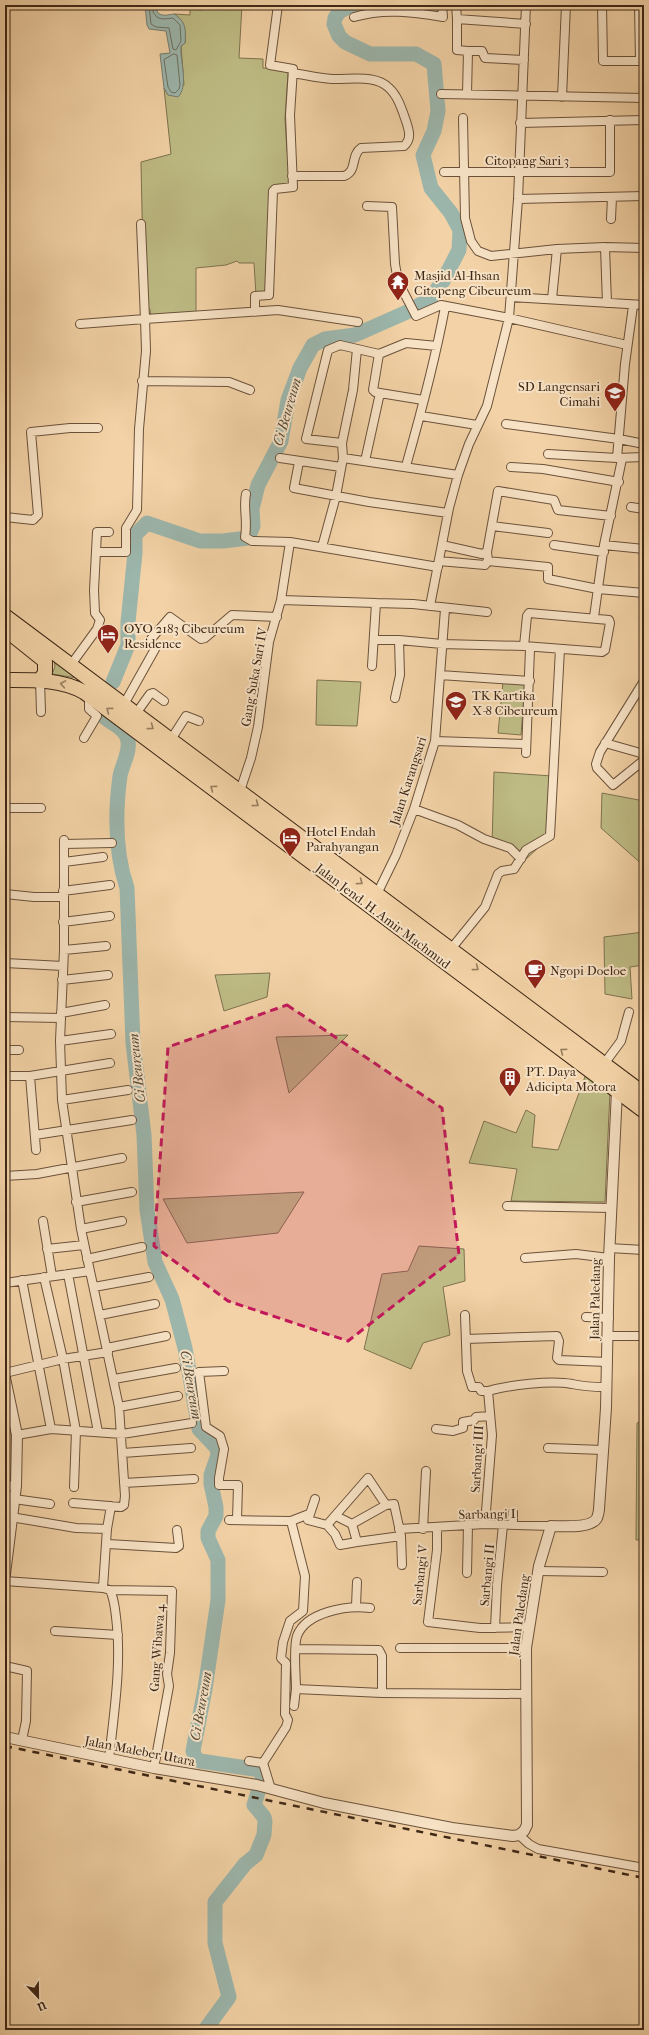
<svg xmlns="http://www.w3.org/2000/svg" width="649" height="2035" viewBox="0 0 649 2035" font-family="'IM FELL French Canon',serif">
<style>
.green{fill:#bebb84;stroke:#7e724e}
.water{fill:#9cb6ac;stroke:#777d70}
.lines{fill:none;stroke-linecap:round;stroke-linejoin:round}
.shore{stroke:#6e6f62;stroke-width:1}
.river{stroke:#9cb6ac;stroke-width:15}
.minor-casing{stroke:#6c523b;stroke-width:10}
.tertiary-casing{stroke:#6c523b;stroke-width:12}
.trunk-casing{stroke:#3f2817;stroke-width:16}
.minor{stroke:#f7e2c5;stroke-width:8}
.tertiary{stroke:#f7e2c5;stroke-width:10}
.trunk{stroke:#f2d2a6;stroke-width:14}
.rail{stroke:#3f2817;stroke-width:2.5;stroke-dasharray:7 7;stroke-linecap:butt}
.oneway{stroke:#987d5e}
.marked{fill:#c2185b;fill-opacity:0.2;stroke:#c2185b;stroke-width:3;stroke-dasharray:8 5;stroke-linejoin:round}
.labels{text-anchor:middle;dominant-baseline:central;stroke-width:4;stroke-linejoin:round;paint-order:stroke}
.street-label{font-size:13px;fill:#3f2817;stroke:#f7e2c5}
.poi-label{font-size:13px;fill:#3f2817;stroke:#f7e2c5;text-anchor:start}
.water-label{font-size:14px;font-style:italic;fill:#564c3c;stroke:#f7e2c5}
</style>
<rect width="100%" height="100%" fill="#f2d2a6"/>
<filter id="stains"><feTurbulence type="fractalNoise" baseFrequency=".005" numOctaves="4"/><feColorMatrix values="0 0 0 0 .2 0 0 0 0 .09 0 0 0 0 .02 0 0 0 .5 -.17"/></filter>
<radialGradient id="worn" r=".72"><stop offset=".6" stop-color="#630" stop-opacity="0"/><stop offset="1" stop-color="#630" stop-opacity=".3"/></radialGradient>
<path class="green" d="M206 5H242L239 58 263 59V68L287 69 288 74 285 119 287 151 290 161 289 185 270 188 271 234 266 293 256 295 254 263H239L237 261 226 265 196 268V314L151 317 150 309H144L141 162 171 154 164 88 168 95 184 85 181 46 185 43C186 32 184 20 174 14L190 15V9L202 10Z
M54 657 77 678 52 674 55 667Z
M317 680 361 682 357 726 316 725Z
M503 682 525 685 521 735 498 733Z
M494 772 552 776 548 826 543 843 522 863 510 848 492 846Z
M602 793 644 801V866L601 828Z
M644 932V965L630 967 632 999 605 994 604 937Z
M270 973 267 997 224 1011 215 975Z
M348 1035 340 1043 289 1093 276 1037Z
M586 1074 610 1091 605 1202 511 1201 517 1169 469 1163 484 1121 516 1133 526 1110 535 1115 532 1147 558 1150Z
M304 1192 278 1233 187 1243 163 1199Z
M419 1246 464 1249 465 1281 443 1287 450 1335 423 1343 411 1369 364 1349 382 1274 408 1271Z
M644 1420V1540H636L637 1423Z"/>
<path class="water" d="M145 5H158L157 12C162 17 167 15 174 14 186 21 186 30 185 43L181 46C180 63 189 85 178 97L168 95 164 88 160 54 170 53 166 31 149 29 147 25Z"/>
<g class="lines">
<path class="shore" d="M149 5 151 24 156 27 169 28 173 49 176 50 181 41 180 25 173 18C164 19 158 21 153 12L154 5
M174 54 177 55 180 85 179 89 175 93 171 92 168 87 164 60Z"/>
<path class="river" d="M113 682 128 645V622L135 553V535L147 523 200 541H223L248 538 253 526 252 509 258 485 281 441 288 400 300 368 313 345 325 339 355 335 407 312 430 299 443 281 459 250 460 230 451 213 431 188 423 155 434 131 438 111 434 64 416 54H370L345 42 339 36 334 24 335 18 339 12 352 5
M99 708C99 721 126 724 128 741 130 753 122 765 120 776 115 813 115 853 127 888L133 1043 144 1135 147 1210 155 1262 172 1299 185 1348 199 1429 217 1448 218 1455 211 1475V1484L216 1507V1516L208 1531V1538L218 1560V1600L205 1689 193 1751 195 1757 200 1761 260 1770 263 1776 254 1805 264 1817 265 1821 264 1835 256 1855 245 1864 215 1902V1943L229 1997 205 2030"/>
<g class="minor-casing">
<path id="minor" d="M456 5 457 19 526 24
M602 5 603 61H644
M639 5 640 61
M354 17C384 8 412 12 443 17L442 5
M457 19V50L468 51
M441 94 644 98
M467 94 468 51H482L485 58 524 60
M562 97 566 5
M463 118 465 218 471 241 478 251 491 256 557 249 605 247 644 248
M520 123 644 120
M444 172H610V120
M292 176H344C358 171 350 156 361 148L404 146C412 139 409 130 406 121 402 110 398 96 389 88 375 74 350 80 332 79 319 78 306 75 293 73
M518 199 644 196
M367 206 392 207 395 264 399 287 402 289 416 316 441 305 509 318 627 345
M611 219 612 197
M605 247 607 303
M511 297 644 305
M552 299 557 249
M633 306 625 364 617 458 644 457
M255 312V296L269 295 273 191 275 189 293 187 290 115 293 69 270 65 278 5
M80 324 145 319 141 224
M142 381 229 382 250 390
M380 393 375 392 373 390 379 354 406 343 437 346
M421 416 477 425
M506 424 619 439 644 444
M342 443 306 439 328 350 340 345 379 354
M548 454 617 458
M280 458 341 467
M343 458 458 475
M365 461 380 393 423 400
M299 462 294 488 369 502 448 513
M406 466C421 413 435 361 445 307
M511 467 543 469 619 482
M246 494C243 507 248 522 245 537L252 541 290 542 438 567
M631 507 644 509
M5 517 33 520 38 515 31 432 70 428H98
M492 526 548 533
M442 545 482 554 487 552
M554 545 604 552
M604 545 644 549
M322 547 336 496 343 458 342 443 353 390 357 349
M96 552H126V528L137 510 139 429 146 351 145 319 278 310 358 322
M439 561 485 565 488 561 487 552 498 491 554 500 558 510 611 516
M488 561 548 567V579L598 589 644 593
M281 600 376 603
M430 606 449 508 458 475 469 444 487 406 509 318 518 199 526 5
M594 617 604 545 622 459
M374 640H399L442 644 524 646 602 652 605 650 610 623 609 620 529 613 527 616 524 646
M70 666 97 629 100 620 95 613 94 590 97 532H109
M372 666 376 603 413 604 487 612
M440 675 530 681
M40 680 41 712
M644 681 600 752 596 764 597 768 613 785 644 760
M395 698 400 675 399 640
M123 706 155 649 151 639 170 617 201 639 205 638 232 615 277 617
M135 715 150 694 153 693 164 701
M84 738 97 716 89 709V700L91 697
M170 741 186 716 199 721
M435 741 525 744
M605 743 644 754
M526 753 530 649
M240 791 251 758 258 727 269 642 281 600 290 542
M5 808H41
M414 809 458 825 484 839 510 848 521 859
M64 840V950L60 1041 62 1100 81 1229 119 1407 125 1496 124 1505 121 1507 73 1503
M64 844 112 843
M64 862 103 857
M63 891 110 885
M5 894 34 897H63
M375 898 396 855 414 809 435 741 445 609
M63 922 110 916
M451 949 485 907 498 874 502 871 514 869 526 850 550 836 560 649
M64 950 106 946
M5 963 63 966
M62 980 108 975
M61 1013 105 1005
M5 1017 61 1018
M60 1041 111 1034
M5 1050H19
M604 1064 621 1041 629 1012
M5 1076H30L110 1063
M30 1076 36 1150
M62 1100 128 1090
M35 1135 132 1120
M5 1176 37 1174 122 1158
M76 1202 132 1192
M507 1206 612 1208
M43 1221 52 1276
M81 1229 122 1221
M609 1248 644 1250
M47 1249 84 1245
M525 1258 576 1254 609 1258
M87 1259 142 1247
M68 1274 98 1432
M44 1277 63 1359 76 1431 74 1487
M22 1280 51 1429
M5 1283 90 1271
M94 1287 149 1277
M100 1315 155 1304
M465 1315 467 1371 472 1387H479L481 1391H488L492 1435 485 1524
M586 1317 609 1318
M608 1336H644
M466 1339 557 1336 559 1341 557 1358 559 1360 607 1362
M107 1348 166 1336
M224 1371 199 1372 206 1427 220 1436 224 1449 219 1478V1485H238L237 1520
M5 1373 63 1359 108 1352
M114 1379 176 1368
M488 1391C509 1385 551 1380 572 1384 585 1387 593 1387 606 1387
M119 1407 178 1396
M436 1429 453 1431 463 1428V1422L474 1420 476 1417 490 1416
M17 1435 51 1429 122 1434 192 1423
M548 1448 603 1450
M123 1453 191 1448
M124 1483 194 1479
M5 1485 16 1486
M14 1499 50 1504
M315 1499 308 1520 327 1525 368 1478 386 1505 394 1504 401 1536 402 1565
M11 1517 76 1528 107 1529 106 1543 108 1544 176 1548 179 1546 177 1530
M229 1520 291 1521 309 1514
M352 1524 386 1505
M327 1525 335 1534 340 1545 357 1542 352 1524 336 1516
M513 1525V1512
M437 1528V1550L428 1622 480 1628 530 1627
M107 1529 111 1506
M399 1529 485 1524 551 1526
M423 1529 426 1471
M357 1542 401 1536
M538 1571 603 1572
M467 1573 468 1525
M5 1581 103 1588 110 1590C114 1598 115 1608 116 1617 122 1664 114 1712 109 1759
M103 1588 106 1543
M110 1590 172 1591 170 1653 167 1674 169 1686 154 1768
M356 1606 357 1582
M370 1608C347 1605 306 1612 297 1636 293 1649 296 1674 296 1689L382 1693 527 1694
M495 1628 497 1585 503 1525
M55 1631 118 1635
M400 1648H526
M296 1649 379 1650 382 1656V1693
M5 1666 27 1671 26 1721 22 1740
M294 1706 296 1689
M249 1761 263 1763
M271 1789 263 1763 286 1727 288 1720 285 1714 286 1663 281 1658 283 1642 290 1621 303 1611 305 1576 291 1521
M519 1835 529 1844 538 1849 644 1868"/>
</g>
<g class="tertiary-casing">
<path id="tertiary" d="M5 1378 17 1435 16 1486 5 1574
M5 1737 154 1768 257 1785 324 1803 452 1828 513 1836 519 1835 524 1831 527 1825 526 1648 539 1566 551 1526C562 1526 591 1529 597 1518 598 1515 599 1511 599 1509L606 1408 609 1258 617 1091"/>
</g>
<g class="trunk-casing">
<path id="trunk" d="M5 616C217 777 431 935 644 1094
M5 629 45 661V673L40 680
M5 680C32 680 60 679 84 692L644 1111"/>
</g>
<use href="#minor" class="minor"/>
<use href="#tertiary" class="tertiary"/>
<use href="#trunk" class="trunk"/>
<path class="rail" d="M5 1746 644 1878"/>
</g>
<defs><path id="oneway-chevron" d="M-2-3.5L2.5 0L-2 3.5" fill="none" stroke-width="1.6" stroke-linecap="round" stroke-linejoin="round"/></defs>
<g class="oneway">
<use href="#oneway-chevron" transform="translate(63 684) rotate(-170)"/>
<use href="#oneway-chevron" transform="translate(109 710) rotate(-143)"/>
<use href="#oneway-chevron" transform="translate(151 727) rotate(36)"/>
<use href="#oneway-chevron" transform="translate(213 788) rotate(-143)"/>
<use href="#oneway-chevron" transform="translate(256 804) rotate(37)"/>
<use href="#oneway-chevron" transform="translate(360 882) rotate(37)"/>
<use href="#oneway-chevron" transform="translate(476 968) rotate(37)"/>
<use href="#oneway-chevron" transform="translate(563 1051) rotate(-143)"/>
</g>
<path class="marked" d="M287 1005 442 1108 459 1255 348 1341 228 1301 154 1246 168 1047Z"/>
<defs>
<g id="temple-pin" transform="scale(1.15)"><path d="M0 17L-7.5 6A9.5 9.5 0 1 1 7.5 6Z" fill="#8f2418" stroke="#f7e2c5"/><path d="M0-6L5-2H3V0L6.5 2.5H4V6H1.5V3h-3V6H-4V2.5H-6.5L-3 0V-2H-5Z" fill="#fff"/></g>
<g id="school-pin" transform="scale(1.15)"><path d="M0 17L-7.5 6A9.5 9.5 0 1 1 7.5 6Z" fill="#8f2418" stroke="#f7e2c5"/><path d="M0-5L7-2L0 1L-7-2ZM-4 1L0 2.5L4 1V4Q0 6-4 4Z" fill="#fff"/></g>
<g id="hotel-pin" transform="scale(1.15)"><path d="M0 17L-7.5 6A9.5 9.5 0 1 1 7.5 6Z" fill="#8f2418" stroke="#f7e2c5"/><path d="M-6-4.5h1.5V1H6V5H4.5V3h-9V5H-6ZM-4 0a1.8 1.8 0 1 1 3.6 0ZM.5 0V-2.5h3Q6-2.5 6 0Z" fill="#fff"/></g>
<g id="cafe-pin" transform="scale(1.15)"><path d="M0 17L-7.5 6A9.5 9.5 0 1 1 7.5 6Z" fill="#8f2418" stroke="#f7e2c5"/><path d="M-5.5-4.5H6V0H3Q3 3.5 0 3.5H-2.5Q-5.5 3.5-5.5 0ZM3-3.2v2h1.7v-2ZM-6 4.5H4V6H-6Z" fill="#fff"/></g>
<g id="building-pin" transform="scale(1.15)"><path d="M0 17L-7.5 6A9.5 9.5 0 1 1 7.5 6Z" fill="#8f2418" stroke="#f7e2c5"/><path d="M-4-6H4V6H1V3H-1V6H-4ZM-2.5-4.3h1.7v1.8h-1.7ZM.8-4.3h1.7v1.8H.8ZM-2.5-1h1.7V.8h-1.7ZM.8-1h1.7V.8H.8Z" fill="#fff"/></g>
</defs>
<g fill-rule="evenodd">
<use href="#temple-pin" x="398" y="282"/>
<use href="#school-pin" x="615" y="393"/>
<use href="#hotel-pin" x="108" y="635"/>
<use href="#school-pin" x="456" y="702"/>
<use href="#hotel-pin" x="290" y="838"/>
<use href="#cafe-pin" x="535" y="970"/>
<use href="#building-pin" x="510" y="1078"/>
</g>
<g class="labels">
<g class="street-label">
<text x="527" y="160">Citopang Sari 3</text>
<text transform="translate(254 677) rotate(-80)">Gang Suka Sari IV</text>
<text transform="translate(408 781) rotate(-72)">Jalan Karangsari</text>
<text transform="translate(383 916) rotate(37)">Jalan Jend. H. Amir Machmud</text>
<text transform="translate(595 1299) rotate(-89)">Jalan Paledang</text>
<text transform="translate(477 1459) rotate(-87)">Sarbangi III</text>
<text transform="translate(487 1514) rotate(-1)">Sarbangi I</text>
<text transform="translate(420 1575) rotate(-84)">Sarbangi V</text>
<text transform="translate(487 1575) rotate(-85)">Sarbangi II</text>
<text transform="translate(519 1615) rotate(-82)">Jalan Paledang</text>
<text transform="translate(157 1648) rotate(-86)">Gang Wibawa 4</text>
<text transform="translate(140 1751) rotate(11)">Jalan Maleber Utara</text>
</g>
<g class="poi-label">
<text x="414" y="275">Masjid Al-Ihsan<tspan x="414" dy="15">Citopeng Cibeureum</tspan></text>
<text x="600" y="386" text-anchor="end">SD Langensari<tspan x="600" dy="15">Cimahi</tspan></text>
<text x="124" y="628">OYO 2183 Cibeureum<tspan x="124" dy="15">Residence</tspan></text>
<text x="472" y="695">TK Kartika<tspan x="472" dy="15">X-8 Cibeureum</tspan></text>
<text x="306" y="831">Hotel Endah<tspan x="306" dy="15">Parahyangan</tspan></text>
<text x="550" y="970">Ngopi Doeloe</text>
<text x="526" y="1071">PT. Daya<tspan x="526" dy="15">Adicipta Motora</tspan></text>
</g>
<g class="water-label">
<text transform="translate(287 412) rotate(-74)">Ci Beureum</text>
<text transform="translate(137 1068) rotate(-96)">Ci Beureum</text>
<text transform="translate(191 1385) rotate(80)">Ci Beureum</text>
<text transform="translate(201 1706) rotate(-80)">Ci Beureum</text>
</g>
</g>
<rect width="649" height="2035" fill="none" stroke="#f2d2a6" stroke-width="20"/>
<rect x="6" y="6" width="637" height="2023" fill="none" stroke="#3f2817" stroke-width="2"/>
<rect x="10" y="10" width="629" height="2015" fill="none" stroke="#3f2817"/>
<g transform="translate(38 1997) rotate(158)" stroke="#f7e2c5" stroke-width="3" paint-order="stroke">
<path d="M0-3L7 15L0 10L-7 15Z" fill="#3f2817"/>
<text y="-6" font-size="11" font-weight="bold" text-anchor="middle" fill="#3f2817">U</text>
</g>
<rect width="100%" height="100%" filter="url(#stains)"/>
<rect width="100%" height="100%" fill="url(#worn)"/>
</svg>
